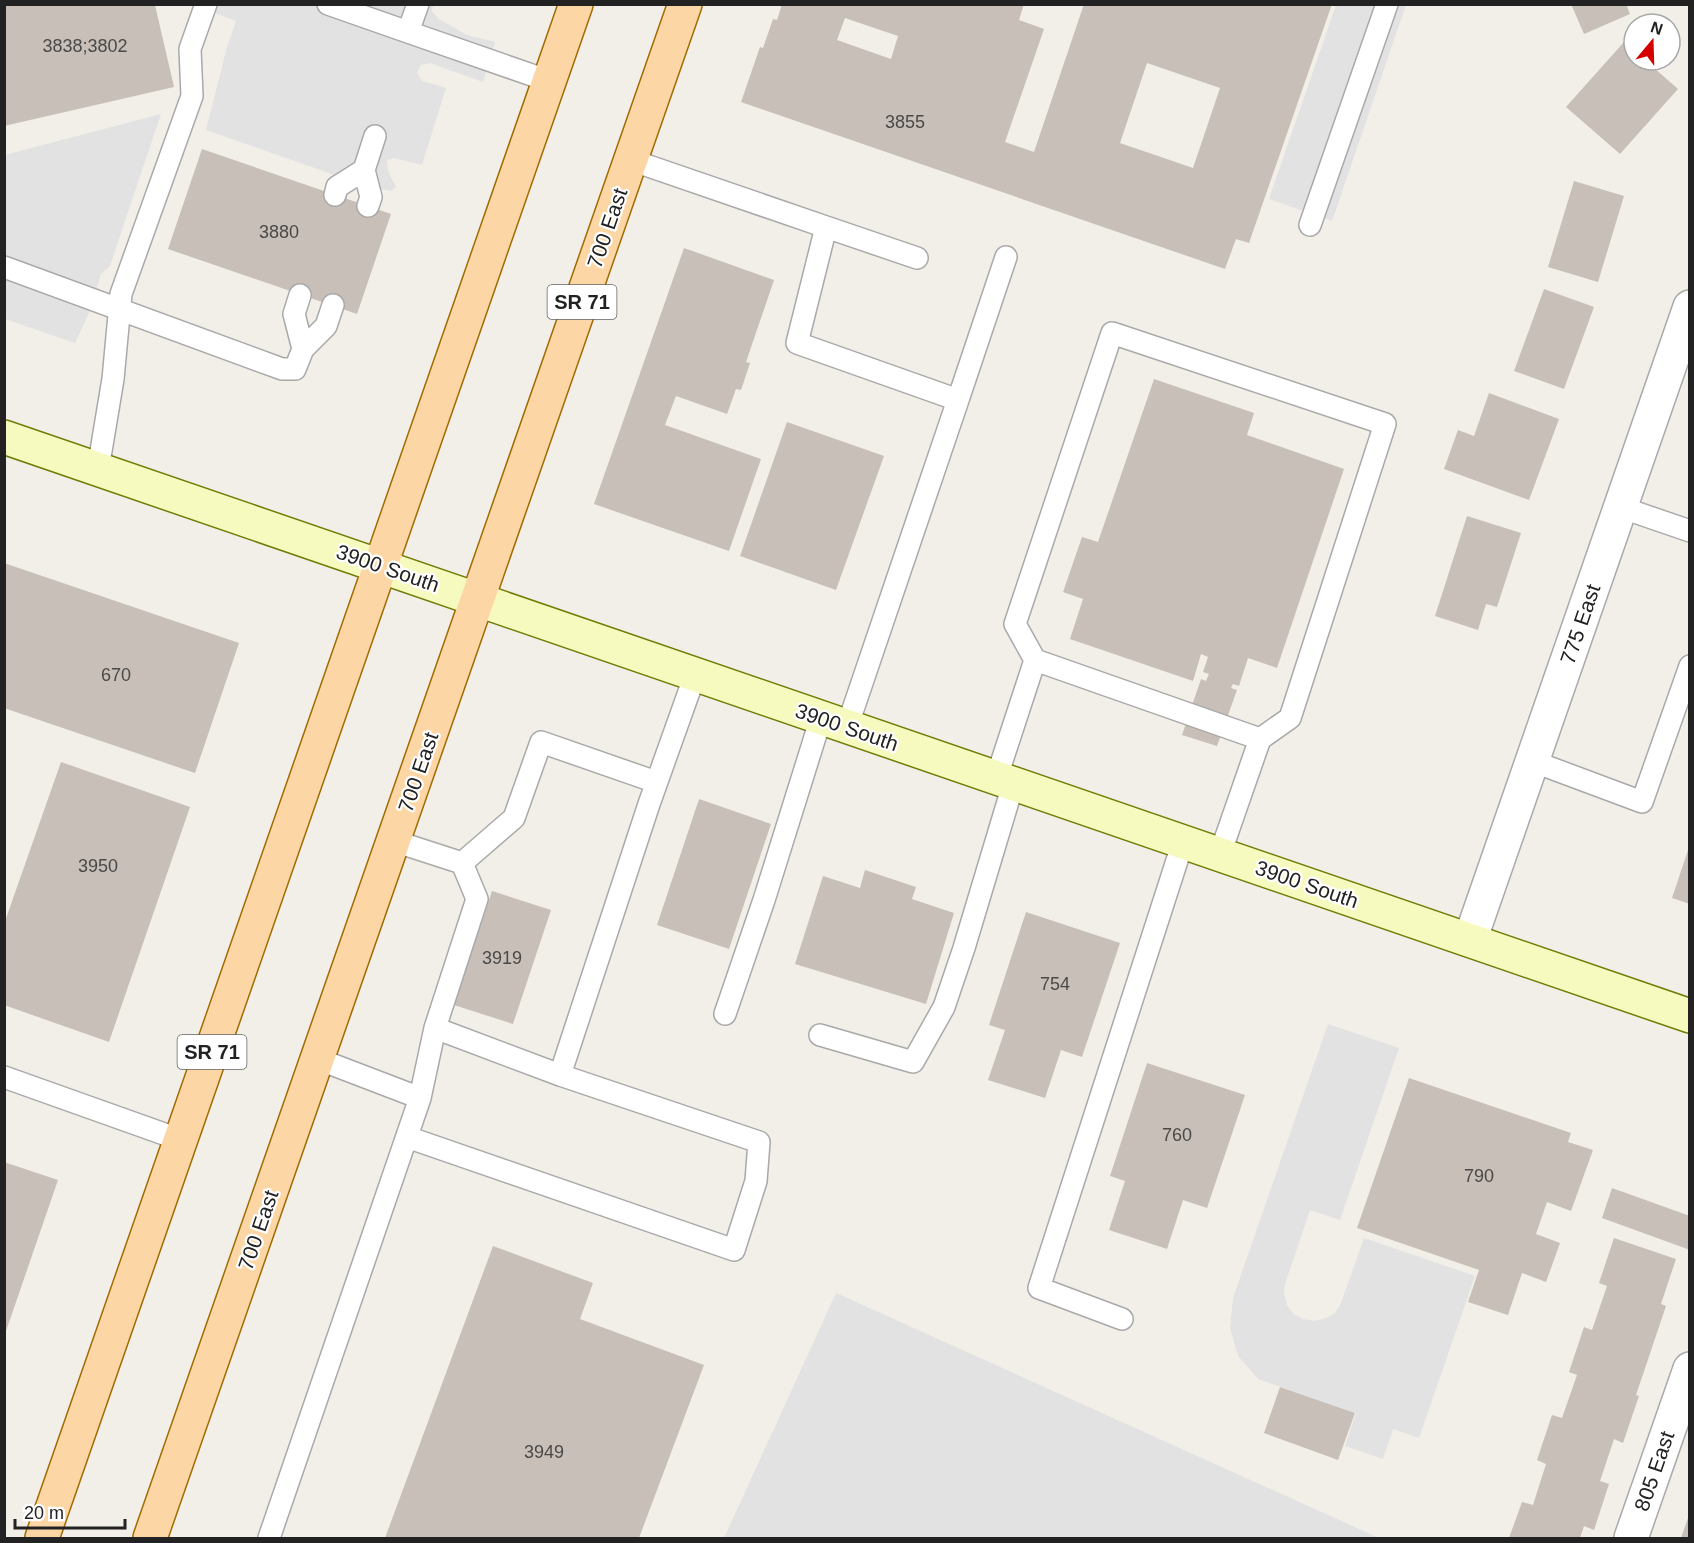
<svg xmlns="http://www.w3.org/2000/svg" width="1694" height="1543" viewBox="0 0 1694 1543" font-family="Arial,sans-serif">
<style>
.parking{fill:#e2e2e2}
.building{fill:#c7bfb8;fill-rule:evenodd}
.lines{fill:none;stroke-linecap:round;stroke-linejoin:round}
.service-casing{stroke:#a9a9a9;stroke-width:24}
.minor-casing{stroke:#a9a9a9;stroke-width:36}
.secondary-casing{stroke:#707d05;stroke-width:36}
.primary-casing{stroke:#a06b00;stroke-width:36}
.service{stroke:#fff;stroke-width:21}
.minor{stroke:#fff;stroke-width:33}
.secondary{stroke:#f7fabf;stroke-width:33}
.primary{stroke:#fcd6a4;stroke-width:33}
.labels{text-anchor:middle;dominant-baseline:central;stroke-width:4.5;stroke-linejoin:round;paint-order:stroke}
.number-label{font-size:18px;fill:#4b4948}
.shield{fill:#fff;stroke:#646464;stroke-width:1.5}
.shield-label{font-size:20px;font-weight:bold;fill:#222}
.street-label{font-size:21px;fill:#222;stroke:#fff}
</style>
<rect width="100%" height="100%" fill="#f2efe9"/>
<path class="parking" d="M194 5H433L432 11 439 19 467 35 495 42 483 82 430 63 421 65 417 73 422 81 446 88 422 165 394 158 387 160 388 171 396 187 391 191 369 187 206 130 227 47 236 21Z
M1336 5H1406L1332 221 1269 199Z
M161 114 110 266 101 274 88 315 75 343 5 319V155Z
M1328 1024 1399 1048 1340 1220 1310 1210 1285 1284 1284 1294 1287 1305 1294 1314 1303 1319 1314 1321 1326 1318 1335 1313 1341 1303 1364 1238 1475 1276 1419 1438 1393 1429 1383 1459 1345 1446 1356 1413 1258 1379 1238 1356 1230 1328 1233 1298Z
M836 1293 1379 1538H724Z"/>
<path class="building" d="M782 4H974L980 6V4H1024L1019 20 1044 29 1005 142 1034 152 1084 4H1332L1249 243 1236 239 1225 269 741 102 760 47 763 48 773 19 777 20ZM845 18 898 36 891 59 837 40ZM1147 63 1220 88 1193 168 1120 143Z
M1571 4H1626L1630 14 1584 34Z
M4 5H155L174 87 4 126Z
M1624 42 1634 51V60H1645L1678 89 1620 154 1566 107Z
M202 149 391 214 357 314 168 249Z
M1574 181 1624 196 1598 282 1548 267Z
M684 248 774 280 746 362 750 363 741 390 736 389 727 414 676 396 665 425 761 459 729 551 594 504Z
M1544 289 1594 307 1564 389 1514 371Z
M1154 379 1254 413 1247 435 1344 469 1277 668 1248 658 1239 686 1233 684 1231 688 1237 690 1217 746 1182 735 1201 679 1206 681 1209 674 1203 672 1208 657 1201 654 1193 681 1070 639 1083 599 1063 592 1082 537 1098 542Z
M1489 393 1559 419 1529 500 1444 469 1458 430 1474 436Z
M787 422 884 456 836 590 740 556Z
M1467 516 1521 533 1497 607 1486 604 1478 630 1435 616Z
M4 563 239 643 195 773 4 708Z
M61 762 190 807 109 1042 4 1005V924Z
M699 799 771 824 729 949 657 925Z
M1689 847H1690V904L1672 898Z
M865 870 916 887 912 899 954 913 926 1004 795 964 823 876 860 888Z
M492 891 551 910 513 1024 454 1005Z
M1026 912 1120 943 1082 1057 1061 1050 1045 1098 988 1080 1005 1030 989 1025Z
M1147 1063 1245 1095 1207 1208 1183 1200 1167 1249 1109 1230 1125 1181 1110 1176Z
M1409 1078 1571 1133 1568 1142 1593 1150 1571 1211 1547 1202 1536 1234 1560 1243 1546 1282 1522 1273 1508 1315 1468 1302 1479 1270 1357 1228Z
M4 1162 58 1180 5 1334H4Z
M1612 1188 1690 1216V1250L1602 1218Z
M1614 1238 1676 1259 1661 1304 1666 1306 1636 1395 1639 1396 1623 1443 1614 1439 1600 1481 1609 1484 1594 1530 1584 1526 1580 1538H1509L1522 1502 1533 1505 1546 1464 1537 1460 1552 1415 1562 1418 1577 1375 1569 1372 1584 1327 1592 1330 1607 1286 1599 1283Z
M493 1246 593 1283 580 1319 704 1365 639 1538H385Z
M1280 1387 1355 1413 1338 1460 1264 1433Z
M1689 1515 1690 1538H1681Z"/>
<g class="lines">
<g class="service-casing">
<path id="service" d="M328 4 408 32
M418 4 408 32 549 81
M631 160 826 227 797 343 958 400 1006 257
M335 195 337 187 364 170
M368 206 371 197 364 170 375 136
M1310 225 1387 4
M826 227 917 258
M4 267 282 369H295L303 349 326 326 333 305
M300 295 294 314 303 349
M98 469 113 379 121 294 192 96 190 49 206 4
M1620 507 1690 531
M1035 660 1260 739
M847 727 958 400
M1532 761 1642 802 1690 666
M996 779 1035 660 1015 624 1112 333 1385 424 1290 718 1260 739 1220 854
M462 863 514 818 541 742 656 782
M725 1014 764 900 821 718
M820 1035 913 1062 944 1007 964 948 1013 785
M318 1059 420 1098
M560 1075 649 804 695 675
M4 1077 181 1140
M407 1137 734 1250 756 1181 759 1142 560 1075 435 1028
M1122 1319 1039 1288 1183 842
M269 1538 420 1098 435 1028 477 899 462 863 394 841"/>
</g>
<g class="minor-casing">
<path id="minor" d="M1470 940 1690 307
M1631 1538 1690 1369"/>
</g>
<g class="secondary-casing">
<path id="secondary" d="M4 437 1690 1016"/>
</g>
<g class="primary-casing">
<path id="primary" d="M42 1538 576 4
M150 1538 685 4"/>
</g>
<use href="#service" class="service"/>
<use href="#minor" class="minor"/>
<use href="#secondary" class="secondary"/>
<use href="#primary" class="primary"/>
</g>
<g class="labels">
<g class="number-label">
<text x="85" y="46">3838;3802</text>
<text x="905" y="122">3855</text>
<text x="279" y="232">3880</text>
<text x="116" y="675">670</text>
<text x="98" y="866">3950</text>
<text x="502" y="958">3919</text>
<text x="1055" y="984">754</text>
<text x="1177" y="1135">760</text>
<text x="1479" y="1176">790</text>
<text x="544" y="1452">3949</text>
</g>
<g class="shield">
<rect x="547.5" y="285" width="69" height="34" rx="4.5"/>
<rect x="177.5" y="1035" width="69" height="34" rx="4.5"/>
</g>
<g class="shield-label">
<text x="582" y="302">SR 71</text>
<text x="212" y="1052">SR 71</text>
</g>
<g class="street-label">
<text transform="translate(607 228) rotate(-71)">700 East</text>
<text transform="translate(388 568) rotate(19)">3900 South</text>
<text transform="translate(1580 624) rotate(-71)">775 East</text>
<text transform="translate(847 727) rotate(19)">3900 South</text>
<text transform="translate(418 772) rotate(-71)">700 East</text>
<text transform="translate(1307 884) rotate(19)">3900 South</text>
<text transform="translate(258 1230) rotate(-71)">700 East</text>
<text transform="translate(1654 1471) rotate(-71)">805 East</text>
</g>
</g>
<rect width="1694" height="1543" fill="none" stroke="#222222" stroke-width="12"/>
<g transform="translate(1652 42) rotate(19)"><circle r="28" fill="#ffffff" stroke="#a7a7a7" stroke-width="1.5"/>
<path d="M0-4.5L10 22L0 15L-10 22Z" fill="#d40000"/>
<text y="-9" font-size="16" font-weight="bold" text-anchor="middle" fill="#222222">N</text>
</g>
<path d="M15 1519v9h110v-9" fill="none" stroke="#222222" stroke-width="3"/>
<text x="24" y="1519" font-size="18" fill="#222222" stroke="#ffffff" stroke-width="4.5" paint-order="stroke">20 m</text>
</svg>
